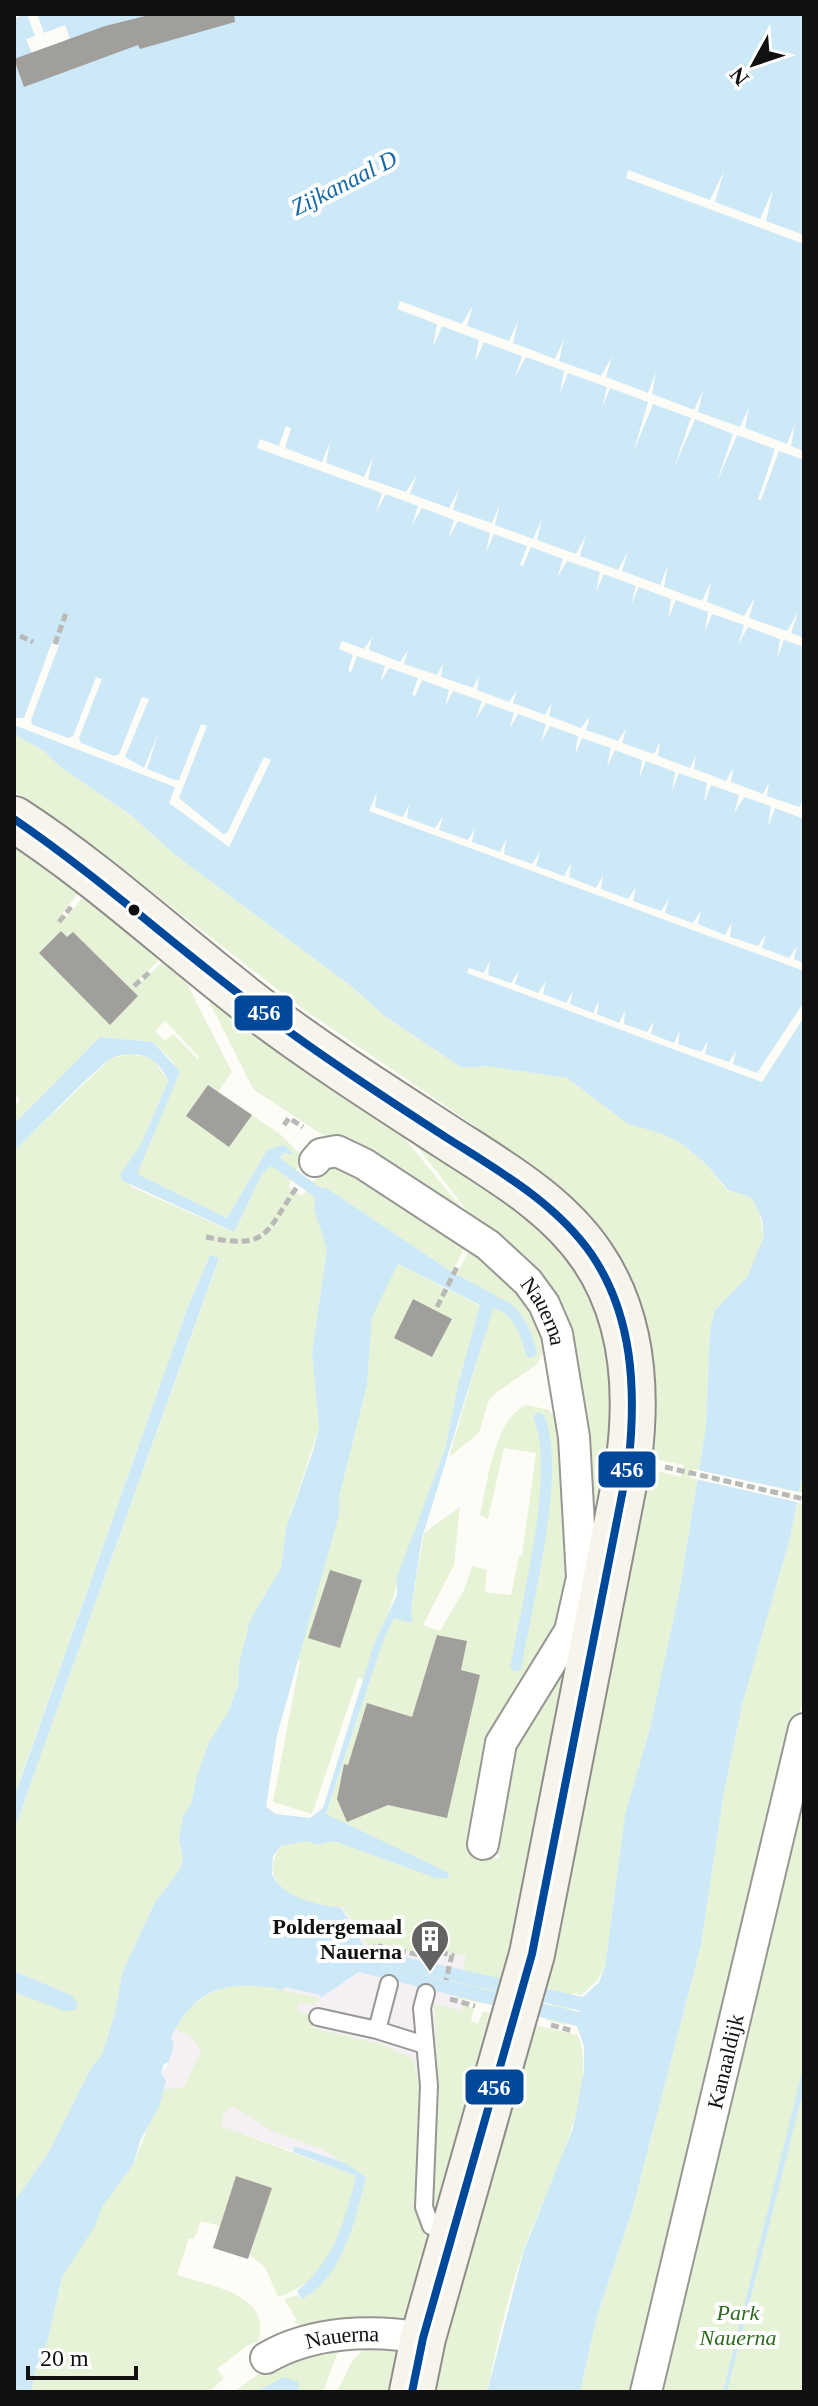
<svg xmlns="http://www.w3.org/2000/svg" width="818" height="2406" viewBox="0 0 818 2406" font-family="'Times New Roman',serif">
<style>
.industrial{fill:#f5f0f3}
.green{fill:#e7f3d7;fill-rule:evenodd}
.water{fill:#cde8f7;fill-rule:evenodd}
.pier{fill:#fdfcf7}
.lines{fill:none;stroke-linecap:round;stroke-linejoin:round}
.stream{stroke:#cde8f7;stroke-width:11}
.building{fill:#a19f9c}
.lane-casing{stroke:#979795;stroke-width:20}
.street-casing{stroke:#979795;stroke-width:34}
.secondary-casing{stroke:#8e8d8b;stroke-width:48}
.path{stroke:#b9b9b8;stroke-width:5;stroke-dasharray:8 4;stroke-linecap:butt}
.lane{stroke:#fffffe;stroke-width:16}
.street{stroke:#fffffe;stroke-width:30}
.secondary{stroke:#f6f4eb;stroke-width:44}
.bus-1-casing{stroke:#fff;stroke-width:14}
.bus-1{stroke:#004899;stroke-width:8}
.bus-dot{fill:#111;stroke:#fff;stroke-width:3}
.labels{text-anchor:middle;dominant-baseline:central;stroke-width:8;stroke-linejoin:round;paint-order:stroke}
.street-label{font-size:22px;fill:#111;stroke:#fff}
.poi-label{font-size:22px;font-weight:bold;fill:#111;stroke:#fff;text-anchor:end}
.park-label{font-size:22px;font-style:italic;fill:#2f6b1f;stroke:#fff}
.water-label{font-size:24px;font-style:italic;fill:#1768a6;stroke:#fff}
.line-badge{stroke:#fff;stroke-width:3}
.badge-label{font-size:22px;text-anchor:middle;font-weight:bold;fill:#fff}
</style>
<rect width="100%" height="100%" fill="#fdfcf7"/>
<path class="industrial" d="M314 1904 483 1921 444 2088 389 2082 358 2169 299 2147 292 2151 159 2105 161 2075 169 2062 173 2044 171 2038 180 2018 284 1987 321 1995 358 1974 365 1946Z"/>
<path class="green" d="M14 734 44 751 59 766 132 816 174 854 351 986 386 1017 462 1068 487 1066 567 1078 628 1124 663 1134 682 1144 705 1163 727 1190 752 1198 758 1206 764 1236 758 1256 748 1276 715 1310 710 1329 706 1426 680 1588 650 1728 625 1815 605 1967 597 1981 581 1995 573 1993 566 2025 546 2020 555 1991 540 1987 646 1477 651 1469 681 1477 684 1465 653 1459 650 1450 645 1346 472 1133 475 1126 300 1007 95 847 14 791Z
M14 844 80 892 62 913 67 917 87 892 165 954 135 983 137 986 168 957 183 976 232 1072 218 1092 280 1134 303 1157 288 1187 302 1196 322 1171 338 1166 476 1245 545 1322V1350L536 1365 497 1392 488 1402 479 1433 449 1457 496 1296 456 1275 470 1249 465 1247 452 1272 325 1187 314 1200 327 1249 312 1353 319 1428 286 1528 281 1568 250 1620 239 1664 238 1686 227 1714 209 1742 197 1775 191 1804 183 1816 179 1840 183 1857 180 1869 154 1904 122 1973 115 2013 102 2055 91 2068 48 2153 14 2202V1992L48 2004 71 1995 14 1971V1830L219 1259 210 1255 187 1309 14 1797V1151L111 1058 131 1054 153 1059 168 1081 141 1144 121 1175 132 1187 233 1232 262 1174 284 1153 293 1154 267 1150 227 1218 136 1174 151 1142 174 1063 153 1042 100 1037 14 1124V1106L20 1101 14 1092ZM165 1021 199 1057 198 1059 173 1034 165 1041 155 1031Z
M204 991 384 1113 468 1216 321 1134 253 1089Z
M399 1123 497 1189 565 1249 608 1328 616 1414 594 1559 570 1358 474 1220Z
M398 1264 480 1306 457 1388 446 1446 398 1577C392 1613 374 1644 365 1680L358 1678 312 1814 273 1802 300 1661 297 1659 299 1649 339 1515V1497L367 1385 372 1316Z
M527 1405 549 1410 560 1423 565 1437 575 1573 563 1627 506 1722 500 1730 491 1732 487 1763 468 1838 473 1840 471 1849 499 1859V1855L493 1854 501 1784 513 1732 555 1663 577 1645 528 1895 501 2008 444 2209 439 2214 433 2206 438 2087 434 2004 461 2011 463 2005 474 2008 471 2021 478 2024 483 2011 494 2014 497 2006 456 1998 466 1956 420 1946 418 1953 367 1944 343 1907C309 1909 251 1886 281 1846L307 1841 317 1845 334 1841 435 1878H450L447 1872 326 1815 383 1641 394 1617 412 1623 411 1610 424 1533 460 1507 454 1565 423 1625 440 1631 464 1590 472 1566 487 1570 485 1592 511 1595 519 1556H522L536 1453 504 1448 488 1519 480 1515C487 1485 495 1415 527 1405Z
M804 1465 801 1504 804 1505V1694L638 2392H580L596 2320 632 2211 701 1945 724 1792 743 1701 790 1538Z
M804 1762V2392H655Z
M232 1985H255L320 1998 314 2005 299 2002 297 2011 313 2015V2028L381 2044 413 2059 419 2085 415 2211 428 2245 407 2322 308 2329 293 2322 297 2320 284 2299 298 2295 302 2299 349 2234 366 2177 324 2150 270 2130 233 2106 224 2113 221 2126 356 2176C344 2226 332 2280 278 2297L265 2267 250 2255 271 2188 236 2177 220 2226 201 2221 194 2239 189 2238 177 2275C210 2286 274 2294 258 2342L248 2345 217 2369 224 2378 209 2392H31L36 2368 47 2343 62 2277 94 2226 102 2207 133 2165 163 2090 184 2087 201 2051 191 2036 175 2029C187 2004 207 1993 232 1985Z
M530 2024 578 2035C601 2091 544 2192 524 2249 508 2295 497 2344 487 2392H428Z
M340 2346 323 2392H234L273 2363Z
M365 2347H393L400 2354 395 2392H337L351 2363Z"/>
<path class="water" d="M25 14H804V1465L790 1538 743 1701 724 1792 701 1945 632 2211 596 2320 580 2392H487L524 2250 573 2128 584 2071V2046L577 2026 359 1972 320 1998V1995L284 1987 283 1990C231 1980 195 1985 171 2038L174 2044 169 2062 164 2064 161 2074 166 2081 159 2107 141 2139 133 2165 102 2207 95 2226 62 2277 47 2343 36 2368 31 2392H14V2202L48 2153 91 2068 102 2055 115 2013 122 1973 154 1904 180 1869 183 1857 179 1840 183 1816 191 1804 197 1775 209 1742 227 1714 238 1686 239 1664 250 1620 281 1568 286 1528 313 1451 319 1428 312 1353 327 1249 314 1209 315 1195 325 1187 452 1272 497 1296 422 1538 411 1610 412 1623 394 1618 383 1641 326 1814 447 1872 450 1878H435L334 1841 317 1845 307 1841 281 1846 273 1856 272 1874C284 1899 316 1904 341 1908L365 1948 583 1997 599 1982 605 1967 625 1815 650 1728 680 1588 706 1426 710 1329 715 1310 748 1276 764 1236 762 1219 752 1198 728 1190 705 1163 682 1144 663 1134 628 1124 567 1078 487 1066 462 1068 386 1017 351 986 174 854 132 816 59 766 44 751 14 734V19ZM398 1264 480 1305 457 1388 446 1446 397 1577V1595L374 1644 323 1808 310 1818 276 1814 266 1807 277 1735 339 1515V1497L367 1385 372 1317ZM362 1960 581 2011 579 2012Z
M100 1037 153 1042 180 1072 137 1174 227 1218 267 1150 284 1145 294 1154 284 1153 262 1174 234 1232 123 1181 120 1175 141 1144 168 1081C158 1056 138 1050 114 1057 103 1060 30 1137 14 1151V1124Z
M210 1255 219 1258 14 1830V1797L19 1784 187 1309Z
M14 1971 71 1995 78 2003 75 2010 64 2011 14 1992Z
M804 2064V2087L727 2392H723Z
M295 2146 345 2163 366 2177C355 2220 344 2276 302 2299L297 2291C334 2261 345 2221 356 2176L293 2152Z
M284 2377 299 2382 298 2392H256Z"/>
<path class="pier" d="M27 14H37L44 33 65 25 70 39 32 53 26 39 35 36Z
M628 170 710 200 724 171 715 202 760 219 773 189 766 221 804 235V244L626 178Z
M400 301 462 324 473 305 467 326 509 341 518 321 513 343 555 359 564 339 559 361 601 376 612 356 606 377 648 393 656 372 652 394 694 410 703 390 698 412 740 427 749 407 745 428 787 444 795 424 791 446 804 451V460L779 451 761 500 758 499 775 449 737 435 716 484 733 434 695 419 674 468 691 418 653 404 633 453 648 402 610 388 602 408 607 387 568 373 560 393 564 371 526 357 515 377 522 356 484 342 475 362 479 340 442 326 433 347 437 324 397 309Z
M286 426 291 428 285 448 322 462 330 442 326 463 364 477 373 457 368 479 406 492 417 474 410 494 449 508 459 489 453 510 492 523 500 504 495 525 533 539 542 519 537 540 576 554 586 535 580 556 618 570 628 551 622 571 660 585 668 565 664 587 702 601 711 581 707 602 744 616 755 597 749 618 787 631 798 612 791 633 804 638V647L784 640 777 659 780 639 748 627 738 645 744 625 712 614 705 632 708 612 676 600 668 619 671 599 639 587 631 605 636 586 604 574 596 592 600 572 567 561 557 578 563 559 531 547 523 566 520 565 527 546 494 534 486 552 490 533 458 521 448 539 454 520 422 508 412 525 418 506 386 494 376 512 382 493 257 448 260 439 279 446Z
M372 637 369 650 400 662 408 650 404 664 437 675 443 663 441 677 473 688 479 676 477 690 509 702 517 690 513 703 545 715 552 702 549 716 581 728 590 716 586 730 618 741 626 729 622 743 654 754 660 742 658 756 690 768 696 755 694 769 726 781 733 768 731 782 763 794 769 782 767 796 799 807 804 798V819L775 808 768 827 771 806 744 797 734 814 739 795 711 785 704 803 707 783 679 773 672 791 675 772 646 761 639 779 642 760 615 750 607 767 611 748 582 738 575 755 578 736 550 726 541 742 546 724 518 714 509 730 514 713 486 703 476 719 482 701 453 691 445 707 449 690 422 680 415 696 412 695 418 678 389 668 380 683 385 666 357 656 351 672 348 671 353 655 339 649 342 641 364 649Z
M52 642 59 645 31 720 33 725 68 738 73 736 96 677 102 679 79 738 81 743 114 756 119 754 142 697 149 699 125 757 144 768 159 731 147 769 175 780H179L201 724 207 726 179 798 223 834 227 833 264 757 271 760 229 847 169 803 175 787 14 725V718H24Z
M377 792 375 807 403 817 409 804 407 818 435 828 443 816 439 830 468 840 475 828 472 842 500 852 506 839 504 854 532 864 540 852 536 866 564 876 571 863 569 877 596 888 603 875 601 889 628 899 636 887 633 901 661 911 669 899 665 913 693 923 701 910 698 924 725 935 732 922 730 937 758 946 766 934 762 948 789 958 797 946 794 959 804 963V971L369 811Z
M490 960 488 975 511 983 519 971 515 984 538 993 546 981 543 994 566 1003 573 991 570 1004 593 1013 599 1000 597 1014 619 1023 625 1010 624 1024 647 1032 654 1021 651 1034 674 1043 680 1030 678 1044 701 1052 708 1041 705 1054 729 1062 736 1051 733 1064 757 1073 804 1002V1017L762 1082 467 973 469 968 484 973Z
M693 1469 803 1493 801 1503 691 1478Z"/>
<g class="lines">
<path class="stream" d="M266 1163 270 1158 328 1200
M487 1302C513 1301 526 1330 531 1352
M516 1666C526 1606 562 1471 539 1418"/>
</g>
<path class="building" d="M153 14H234L235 22 140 49 138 45 24 87 14 59 105 26Z
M61 931 67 937 73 932 138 996 110 1025 39 953Z
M208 1085 252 1115 229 1147 186 1116Z
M413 1299 452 1319 432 1357 394 1338Z
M330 1570 362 1580 340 1648 308 1638Z
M437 1635 467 1641 461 1670 480 1675 447 1818 388 1805 347 1822 337 1799 344 1764 348 1765 367 1703 412 1717Z
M236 2176 272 2188 248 2259 213 2248Z"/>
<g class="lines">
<g class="lane-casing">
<path id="lane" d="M426 1993 422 2008 429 2086 424 2207 431 2226 452 2235
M318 2017 377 2030 389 1984
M377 2030 425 2045"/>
</g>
<g class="street-casing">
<g id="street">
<path id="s1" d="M315 1161 321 1154 337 1151 364 1164 488 1245 528 1282 544 1304 557 1334 574 1437 582 1578 570 1631 501 1743 483 1844"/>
<path id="s2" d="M266 2358C312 2331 372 2329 423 2338"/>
<path id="s3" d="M646 2392 804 1729"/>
</g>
</g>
<g class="secondary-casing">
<path id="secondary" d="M14 819C102 876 179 949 262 1012 322 1057 385 1097 448 1138 499 1171 557 1204 592 1256 633 1316 638 1389 629 1459L532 1954 423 2338 412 2392"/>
</g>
<path class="path" d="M20 636 33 642
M55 644 66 613
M59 922 71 907
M134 986 151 971
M284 1125 289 1118 303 1127
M206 1237C269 1250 264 1234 297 1187
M437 1307 458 1265
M665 1467 804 1499
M376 1963 380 1946 419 1955 421 1948 452 1955 446 1980
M450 1999 475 2006
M551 2025 573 2031"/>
<use href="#lane" class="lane"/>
<use href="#street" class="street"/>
<use href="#secondary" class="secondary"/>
<g class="bus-1-casing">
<path id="bus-1" d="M14 819C109 884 193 963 287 1030 339 1068 393 1103 447 1138 499 1171 556 1203 592 1255 633 1316 636 1389 629 1459L532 1954 423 2338 412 2392"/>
</g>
<use href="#bus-1" class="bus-1"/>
</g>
<defs>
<g id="building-pin" transform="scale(2)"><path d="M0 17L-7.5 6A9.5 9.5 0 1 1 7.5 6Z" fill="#646362" stroke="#fff"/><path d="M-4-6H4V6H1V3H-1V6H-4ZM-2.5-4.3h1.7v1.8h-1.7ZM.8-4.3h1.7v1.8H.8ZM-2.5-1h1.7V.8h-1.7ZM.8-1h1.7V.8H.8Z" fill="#fff"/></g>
</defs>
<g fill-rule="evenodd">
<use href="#building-pin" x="430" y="1939"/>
</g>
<circle class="bus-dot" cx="134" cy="910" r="7"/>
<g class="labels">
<g class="street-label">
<text stroke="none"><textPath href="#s1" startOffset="292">Nauerna</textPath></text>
<text stroke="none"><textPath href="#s3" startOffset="340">Kanaaldijk</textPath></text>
<text stroke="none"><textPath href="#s2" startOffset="80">Nauerna</textPath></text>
</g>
<g class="poi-label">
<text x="402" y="1926">Poldergemaal<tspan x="402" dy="25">Nauerna</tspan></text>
</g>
<g class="park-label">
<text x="738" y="2312">Park<tspan x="738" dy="25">Nauerna</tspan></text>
</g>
<g class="water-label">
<text transform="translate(344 183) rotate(-27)">Zijkanaal D</text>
</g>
</g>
<g class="line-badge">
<rect x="233" y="994" width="61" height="38" rx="8" fill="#004899"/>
<rect x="597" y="1450" width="60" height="39" rx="8" fill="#004899"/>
<rect x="464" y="2068" width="61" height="38" rx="8" fill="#004899"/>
</g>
<g class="badge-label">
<text x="264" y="1020">456</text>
<text x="627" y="1477">456</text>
<text x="494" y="2095">456</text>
</g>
<rect width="818" height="2406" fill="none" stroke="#111111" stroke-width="32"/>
<g transform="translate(754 64) rotate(230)" stroke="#ffffff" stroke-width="6" paint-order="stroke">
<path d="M0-6L14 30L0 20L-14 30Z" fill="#111111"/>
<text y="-12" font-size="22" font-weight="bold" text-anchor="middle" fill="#111111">N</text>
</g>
<path d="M28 2366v12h108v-12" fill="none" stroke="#111111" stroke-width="4"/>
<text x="40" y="2366" font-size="24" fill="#111111" stroke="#ffffff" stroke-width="6" paint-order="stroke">20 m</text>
</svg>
